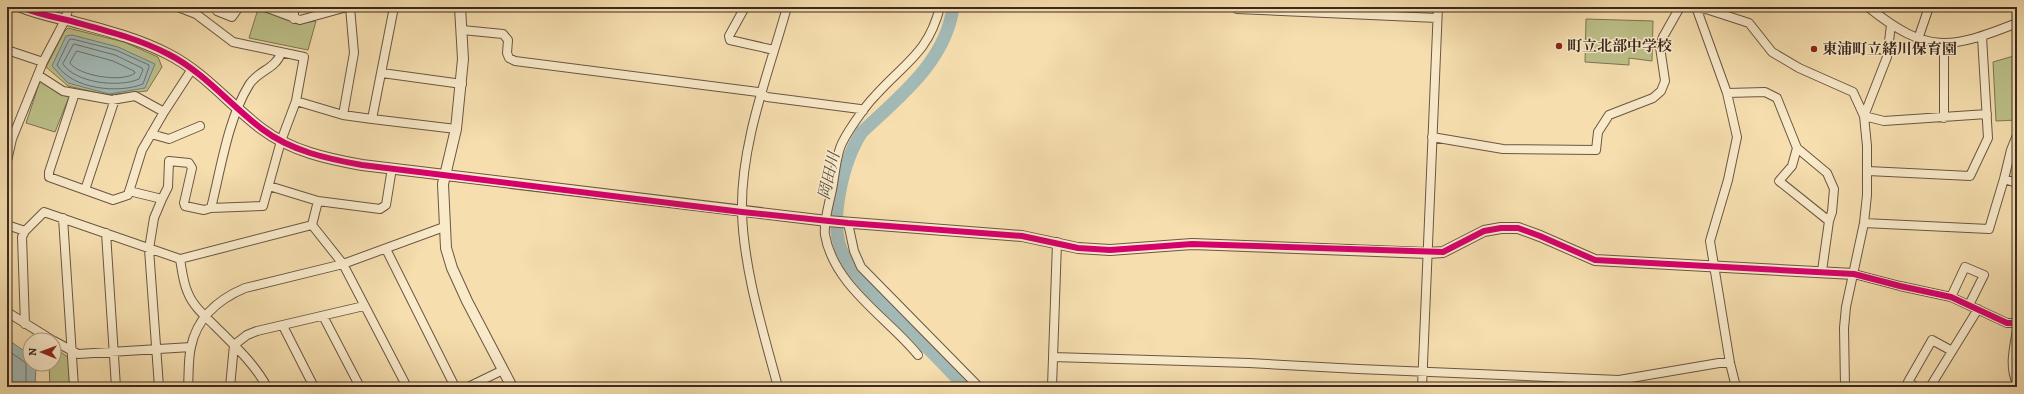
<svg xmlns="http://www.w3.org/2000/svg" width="2024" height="394" viewBox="0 0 2024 394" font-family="Alegreya,'Noto Serif JP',serif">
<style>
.green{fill:#bdc18a;stroke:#7c7556}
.water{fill:#a2b9b6;stroke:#797f7a}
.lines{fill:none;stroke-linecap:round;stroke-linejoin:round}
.shore{stroke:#6e716c;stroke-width:1}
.river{stroke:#a2b9b6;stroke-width:13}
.minor-casing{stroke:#6a5644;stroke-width:10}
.tertiary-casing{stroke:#6a5644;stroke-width:12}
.minor{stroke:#f9eaca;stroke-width:8}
.tertiary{stroke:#f9eaca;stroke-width:10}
.cycleway-casing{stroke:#f9eaca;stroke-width:8}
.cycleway{stroke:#d6006c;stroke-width:6}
.poi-dot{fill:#8f2418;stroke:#f9eaca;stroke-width:1.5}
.labels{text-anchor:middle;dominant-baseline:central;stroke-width:3;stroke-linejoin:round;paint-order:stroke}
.poi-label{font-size:15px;font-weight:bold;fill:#3b2921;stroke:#f9eaca;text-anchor:start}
.water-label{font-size:16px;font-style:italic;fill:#554d46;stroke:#f9eaca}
</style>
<rect width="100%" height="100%" fill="#f6deae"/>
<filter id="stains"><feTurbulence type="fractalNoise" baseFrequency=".005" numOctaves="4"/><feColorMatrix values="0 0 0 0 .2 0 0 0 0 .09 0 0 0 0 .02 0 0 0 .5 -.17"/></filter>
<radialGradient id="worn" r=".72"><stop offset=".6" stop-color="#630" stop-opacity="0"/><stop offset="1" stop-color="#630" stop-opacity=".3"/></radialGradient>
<path class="green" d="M258 9 298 24 316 21 308 50 249 38Z
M1586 19 1653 21 1652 61 1629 58V65L1585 62Z
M68 28 124 42 158 57 162 67 147 91 107 95 68 86 46 67 64 32Z
M2017 55V120L1996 121 1993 62Z
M41 78 63 95 69 97 55 132 26 123Z
M54 347 69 358 71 387H50L49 364H54Z"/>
<path class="water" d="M72 35 118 47 155 64 145 88 109 94 68 83 52 66 66 36Z
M7 339 30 355V364H35L36 366 35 387H7Z"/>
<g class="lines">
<path class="shore" d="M72 39 116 50 149 65V67L143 84C118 94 72 89 57 65L69 40Z
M74 44 115 55 142 68 143 70 139 79C119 88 75 83 63 64Z
M77 51 113 61 134 71 135 73C123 83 78 76 70 63Z
M7 350 26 363V387"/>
<path class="river" d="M953 7C946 61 900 96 862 132 844 159 829 218 841 249 852 276 877 297 897 317 920 340 943 363 965 387"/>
<g class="minor-casing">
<path id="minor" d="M178 7 196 14 233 42 304 57 296 101 281 141 263 206 211 208C221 168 228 119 249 85 258 70 275 70 281 53
M265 7 300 20 347 7
M745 7 729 36 730 40 774 50
M1237 7V9L1437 18
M1696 7 1727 93 1737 137 1728 180 1710 241 1730 363 1736 387
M1868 7C1927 54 1949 50 2017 23
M1697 10 1706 9 1749 23 1772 52 1799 68 1853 92 1864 116 1867 146V195L1864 223 1846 307 1844 328 1845 387
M217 11 232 17 239 7
M294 19V7
M462 30 503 34 508 40 507 53 509 58 515 61 758 92 767 97 860 109 863 111
M1918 39 1929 7
M1944 44V118
M7 50 43 62
M382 73 462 84
M38 75 63 91 112 100 135 96 164 112 192 69
M75 93 49 172V177L113 200 128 195 142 150 164 112
M1727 93 1765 92 1777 98 1797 148 1827 173 1834 189 1832 212 1829 221 1822 271
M296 101 343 115 372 119 394 7
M343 115 354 53 350 7
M1864 116 1884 121 1987 114
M1864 116 1887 57 1891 25
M372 119 456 129
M151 134 169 139 200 126
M1432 137 1503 149 1596 150 1598 132 1609 115 1653 98 1661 91 1665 81 1660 47 1663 37 1680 7
M1797 148 1792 166 1779 181 1829 221
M7 161 12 139 43 62 65 20 69 7
M1868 171 1970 176 1988 138 1982 37
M2004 179 2017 183
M269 186 318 201 380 209 386 205 392 168
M85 190 115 99
M129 191 162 199 168 187 169 161 189 163 192 168 184 203 185 206 204 210 211 208
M63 218 74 387
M848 223 854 251 861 267 979 387
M1864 223 1989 229 2004 179 2011 150 2017 135
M7 225 25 231
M312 225 343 264 407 387
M312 225 318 201
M106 233 116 387
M386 249 455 387
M180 259C182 270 183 283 188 293 193 306 205 316 215 326 234 345 254 363 267 387
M1854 274 1900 286 1951 297 2007 323H2017
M1951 297 1965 267 1984 275 1969 305
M7 312 52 340
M323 316 360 387
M25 324 22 237 25 231 44 212 180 259 312 225
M283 326 314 387
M2017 330C2014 348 2009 367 2017 383
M54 341 78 354 191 347
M918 355C888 318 834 286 825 235 823 221 831 198 833 184 835 172 836 160 840 148 844 136 865 106 875 96 904 63 928 54 940 7
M1053 357 1249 363 1358 369 1619 380 1719 363H1730
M159 387 149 249 154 218 162 199
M188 387C189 374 188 359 191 347 197 317 219 299 245 288L343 264 444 227
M230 387 234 345 247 335 257 331 364 306
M468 387 503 370
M778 387C763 331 744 271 742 213 740 144 769 72 787 7
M1052 387 1057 242
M1422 387 1438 7
M1916 387 1908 382 1932 340 1952 351
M1930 387 1978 309"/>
</g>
<g class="tertiary-casing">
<path id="tertiary" d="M21 7C37 14 54 17 71 21 104 30 137 38 168 54 204 72 231 106 262 129 291 151 328 159 362 165L827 221 1022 236 1078 248 1110 250 1192 244 1428 253 1443 252 1484 231 1501 228H1518L1540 236 1595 260 1854 274
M460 7 463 59 456 129 443 184 446 248 452 268 467 301 512 387"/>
</g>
<use href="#minor" class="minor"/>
<use href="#tertiary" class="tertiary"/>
<g class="cycleway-casing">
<path id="cycleway" d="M21 7C37 14 54 17 71 21 104 30 137 38 168 54 204 72 231 106 262 129 291 151 328 159 362 165L742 212 848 223 1022 236 1078 248 1110 250 1192 244 1443 252 1484 231 1501 228H1518L1540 236 1595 260 1854 274 1900 286 1951 297 2007 323H2017"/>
</g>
<use href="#cycleway" class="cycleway"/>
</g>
<g class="poi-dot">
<circle cx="1559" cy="46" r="4"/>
<circle cx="1814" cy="49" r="4"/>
</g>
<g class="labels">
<g class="poi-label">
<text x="1567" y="46">町立北部中学校</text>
<text x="1822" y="49">東浦町立緒川保育園</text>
</g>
<g class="water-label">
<text transform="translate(829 176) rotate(-77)">岡田川</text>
</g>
</g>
<rect width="2024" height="394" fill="none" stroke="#f6deae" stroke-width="24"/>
<rect x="8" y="8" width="2008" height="378" fill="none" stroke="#3b2921" stroke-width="2"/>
<rect x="12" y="12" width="2000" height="370" fill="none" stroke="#3b2921"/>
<g transform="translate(42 352) rotate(271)"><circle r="19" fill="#f9eaca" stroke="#ad9d86"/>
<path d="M0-3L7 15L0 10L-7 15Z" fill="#8f2418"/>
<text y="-6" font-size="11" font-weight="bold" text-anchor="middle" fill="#3b2921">N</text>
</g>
<rect width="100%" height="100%" filter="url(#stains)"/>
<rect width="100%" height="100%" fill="url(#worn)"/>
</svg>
